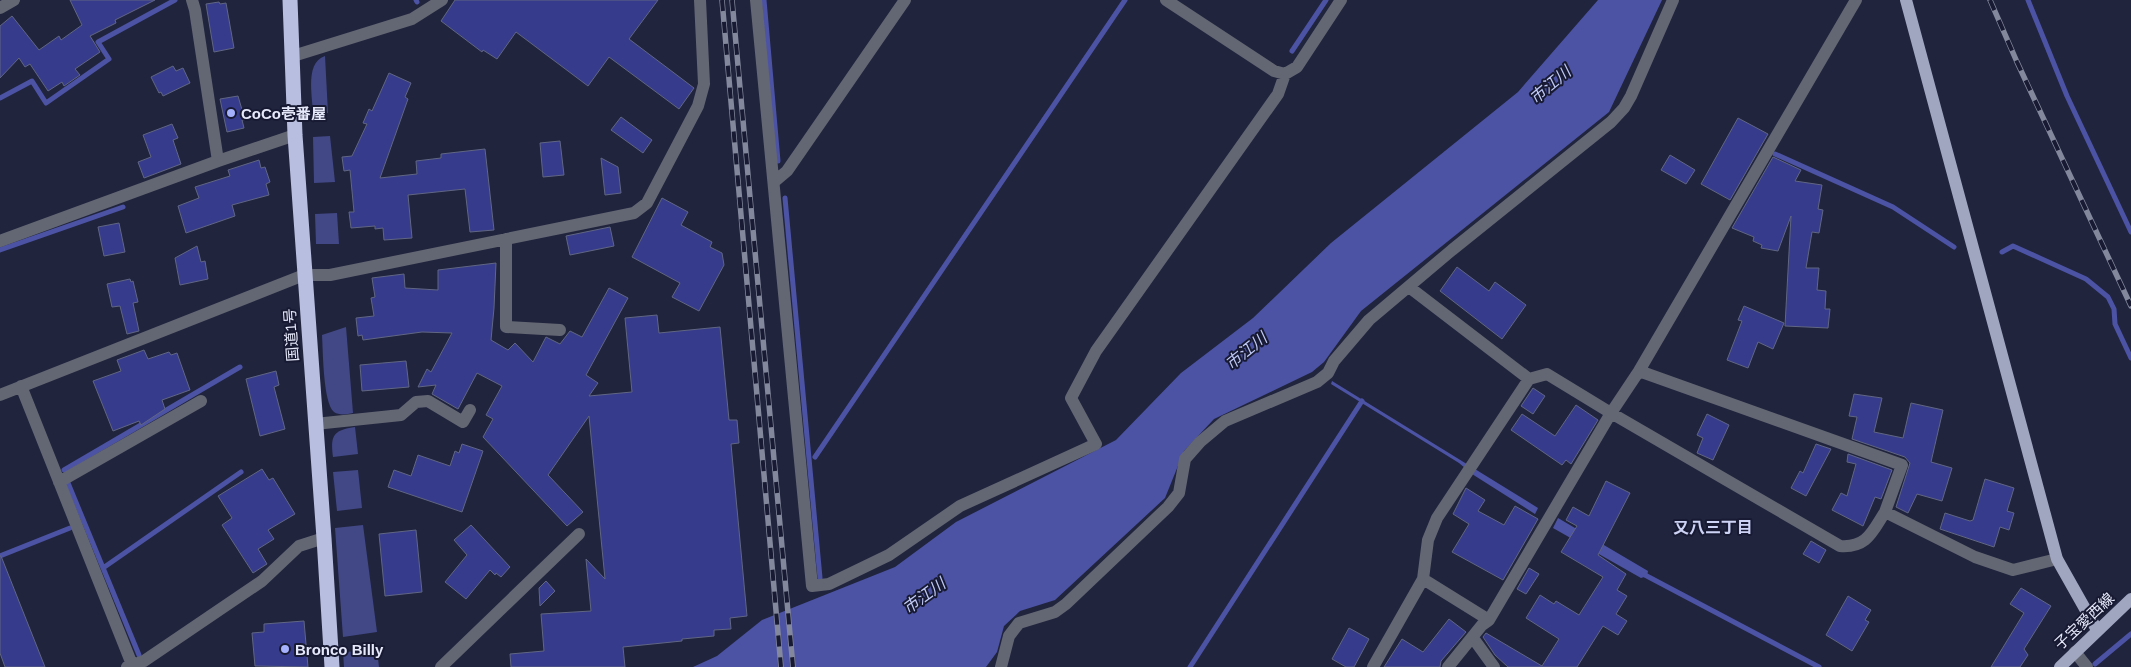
<svg xmlns="http://www.w3.org/2000/svg" width="2131" height="667" viewBox="0 0 2131 667" font-family="Helvetica,'Noto Sans JP',sans-serif">
<style>
.green{fill:#424885}
.water{fill:#4c53a5}
.lines{fill:none;stroke-linecap:round;stroke-linejoin:round}
.stream{stroke:#4c53a5;stroke-width:5}
.building{fill:#373b8b;stroke:#606683}
.minor{stroke:#636673;stroke-width:12}
.major{stroke:#a0a5c0;stroke-width:12}
.highway{stroke:#b8bedf;stroke-width:15}
.rail-casing{stroke:#84889d;stroke-width:5.5}
.rail{stroke:#171a32;stroke-width:4;stroke-dasharray:11;stroke-linecap:butt}
.poi-dot{fill:#a5b1fc;stroke:#171a32;stroke-width:2}
.labels{text-anchor:middle;dominant-baseline:central;stroke-width:4;stroke-linejoin:round;paint-order:stroke}
.poi-label{font-size:15px;font-weight:bold;fill:#e6e9fa;stroke:#171a32;text-anchor:start}
.street-label{font-size:15px;fill:#e6e9fa;stroke:#171a32}
.water-label{font-size:16px;font-style:italic;fill:#c0c9f6;stroke:#171a32}
.neighbourhood-label{font-size:16px;font-weight:bold;fill:#cdd3f5;stroke:#171a32}
</style>
<rect width="100%" height="100%" fill="#20243d"/>
<path class="green" d="M325 56 328 113 313 115C313 98 304 63 325 56Z
M330 136 335 182 314 183 313 137Z
M337 213 339 244H316L315 214Z
M346 327 353 413C347 414 340 416 334 412 323 403 323 350 322 335Z
M355 427 358 454 333 457C330 435 334 430 355 427Z
M358 470 362 508 337 511 333 472Z
M363 525 377 632 343 637 335 528Z
M377 650 379 667H344L343 652Z"/>
<path class="water" d="M1598 0H1662L1609 112 1361 311 1324 362 1312 372 1214 419 1184 451 1165 498 1055 600 1020 611 1004 626 997 652 986 667H693L717 656 762 620 895 567 956 522 1116 440 1181 373 1253 318 1331 243 1518 92Z
M1332 381 1538 508 1535 514 1472 474 1459 463 1331 384Z
M1558 518 1648 571 1647 576 1641 578 1553 528Z"/>
<g class="lines">
<path class="stream" d="M416 0 417 2
M764 0 778 161
M2028 0 2067 96 2131 232
M1292 51 1326 0
M0 98 32 81 46 103 109 59 98 42 175 0
M1775 154 1893 207 1954 247
M785 198 820 578
M0 250 123 207
M2002 252 2013 246 2086 279 2108 297 2114 309 2115 324 2131 358
M815 457 1125 0
M64 470 240 367
M68 483 139 655
M0 556 70 528
M103 568 241 472
M1643 574 1819 667
M2095 664 2131 634
M1190 667 1362 401"/>
</g>
<path class="building" d="M70 0H155L115 20 116 23 90 36 100 52 75 69 80 75 64 86 62 82 48 91 30 64 25 67 19 58 0 78V26L12 16 39 50 59 36 61 40 82 25Z
M455 0H658L629 39 694 88 679 109 609 57 588 86 516 32 497 59 483 50 482 52 441 21Z
M219 2 220 4 226 3 234 48 214 52 206 4Z
M173 66 176 71 183 68 190 83 163 96 161 92 159 93 151 77Z
M389 73 411 83 405 97 408 99 380 178 417 174 416 161 441 158V154L485 149 494 230 470 232 465 189 408 195 412 238 384 240 383 228 375 229V226L351 228 349 212H354L350 170 344 171 342 157 352 156 367 124 363 123 369 109 372 111Z
M238 96 245 120H242L244 128 227 132 220 99Z
M621 117 652 140 643 153 611 130Z
M1738 118 1768 134 1730 200 1701 184Z
M172 124 178 138 173 140 181 164 144 178 138 162 151 157 143 135Z
M560 141 564 175 543 177 540 143Z
M1670 155 1695 170 1686 184 1661 170Z
M1773 157 1801 170 1795 181 1822 185 1818 209 1823 210 1819 233 1812 232 1806 268H1819L1817 290 1826 291 1825 309H1830L1828 328 1785 326 1791 216 1778 251 1761 248 1762 245 1753 241 1754 237 1732 228Z
M601 158 618 167 621 193 605 195Z
M259 160 261 168 265 167 270 182 266 184 269 195 232 205 235 216 186 233 178 206 199 198 195 187 230 176 228 170Z
M662 198 688 212 681 225 712 242 710 247 722 253 724 265 699 311 672 297 680 283 632 257Z
M119 223 125 252 104 256 98 227Z
M610 227 614 246 570 255 566 236Z
M197 246 201 262 205 261 208 279 180 285 175 258Z
M496 263 494 308 491 340 508 350 515 343 533 362 546 337 560 344 570 331 582 337 609 288 628 298 586 375 598 383 589 396 632 392 625 318 657 315 659 333 720 327 729 420H737L739 443 731 444 747 616 730 618 731 629 714 630V636L682 639V641L623 647 625 667H511L510 654 544 651 541 614 591 611 586 559 605 579 589 416 548 475 583 512 567 526 483 437 493 419 486 415 502 386 477 373 458 409 432 394 436 385 418 387 427 369 431 372 452 333 422 332 363 340 362 335 358 336 356 318 374 316 371 298 375 297 372 278 404 274 405 288 438 290V270Z
M1457 267 1489 291 1495 282 1526 305 1502 339 1440 291Z
M130 279 131 282 133 281 138 302 133 303 139 331 127 334 120 306 112 307 107 284Z
M1744 306 1784 323 1773 349 1758 342 1748 368 1727 360 1742 321 1738 320Z
M144 350 148 359 169 352 171 355 177 353 190 390 162 400 165 409 141 425 139 421 113 431 93 381 121 371 117 360Z
M406 361 409 387 362 391 360 365Z
M276 371 279 385 274 387 285 429 260 436 246 379Z
M1533 388 1545 396 1533 414 1521 406Z
M1854 394 1882 398 1874 432 1903 438 1911 403 1943 410 1931 462 1952 468 1942 501 1917 494 1908 513 1896 507 1910 463 1905 457 1852 439 1857 417 1849 416Z
M1576 405 1598 420 1571 464 1566 460 1562 465 1511 430 1522 414 1555 436Z
M1707 414 1729 425 1713 460 1697 453 1703 438 1697 435Z
M462 444 483 451 462 512 388 487 394 470 411 476 418 455 450 466 455 451 459 453Z
M1816 444 1831 449 1806 496 1791 488 1800 471 1803 473Z
M1848 454 1892 470 1881 499 1875 497 1863 526 1832 510 1841 493 1847 496 1856 464 1847 462Z
M262 469 269 480 273 478 295 514 268 530 274 539 258 549 267 564 253 573 222 525 232 518 218 496Z
M1985 479 2014 488 2007 511 2014 513 2009 530 2000 527 1994 547 1940 529 1945 513 1970 521 1973 520Z
M1606 481 1630 493 1598 555 1626 574 1617 590 1627 596 1616 614 1627 621 1618 635 1603 626 1577 667H1508L1495 655 1483 637 1486 633 1542 666 1559 639 1526 618 1540 595 1554 604 1556 601 1579 615 1603 577 1561 552 1577 526 1566 520 1573 507 1589 516Z
M1466 488 1485 500 1478 511 1504 525 1515 506 1538 519 1503 580 1452 552 1469 524 1453 514Z
M471 525 510 567 501 577 496 573 495 575 490 570 466 599 445 582 467 555 454 540Z
M416 530 422 592 385 596 379 534Z
M1811 541 1826 550 1819 563 1803 554Z
M0 556H1L45 667H5L0 653Z
M1529 568 1539 574 1526 594 1517 589Z
M546 581 555 591 540 606 539 588Z
M2021 588 2051 606 2024 649 2028 655 2020 667H1991L2024 613 2010 604Z
M1848 596 1871 610 1865 620 1869 622 1852 651 1826 635Z
M1449 619 1466 632 1441 661 1440 667H1384L1402 639 1423 652Z
M304 621 308 667 255 666 252 633 264 632V624Z
M1349 628 1369 639 1354 667H1346L1332 659Z"/>
<g class="lines">
<path class="minor" d="M192 0 195 10 218 161
M756 0 812 586 829 584 889 555 960 506 1096 444 1071 398 1096 351 1278 94 1285 74 1297 67 1341 0
M1166 0 1274 71 1285 74
M0 8 14 0
M293 56 412 19 442 0
M774 182 787 171 905 0
M506 239V327L560 330
M0 241 218 161 295 135
M1409 287 1529 379
M1639 371 1902 465 1885 512
M21 386 133 667
M0 395 304 275H330L634 213 647 203 698 106 704 84 700 0
M315 424 401 415 416 402 428 401 463 422 470 410
M59 482 201 401
M1423 579 1489 620
M1473 638 1494 667
M2075 652 2087 667
M127 667 144 661 262 581 299 546 324 538
M441 667 579 534
M1001 667 1009 636 1019 623 1055 612 1066 604 1168 507 1179 493 1185 459 1200 442 1225 421 1317 382 1328 373 1334 361 1369 320 1452 250 1611 122 1624 108 1631 96 1673 0
M1373 667 1423 579 1428 540 1437 518 1529 379 1547 374 1611 413 1840 546C1867 548 1872 532 1885 512L1975 557 2013 570 2057 559
M1448 667 1482 625 1489 620 1611 413 1639 371 1856 0"/>
<path class="major" d="M1906 0 2057 559 2097 630
M2060 667 2131 599"/>
<path class="highway" d="M290 0 295 135 324 538 332 667"/>
<g class="rail-casing">
<path id="rail" d="M722 0 781 667
M732 0 793 667
M1990 0 2017 62 2131 306"/>
</g>
<use href="#rail" class="rail"/>
</g>
<g class="poi-dot">
<circle cx="231" cy="113" r="5"/>
<circle cx="285" cy="649" r="5"/>
</g>
<g class="labels">
<g class="poi-label">
<text x="241" y="113">CoCo壱番屋</text>
<text x="295" y="649">Bronco Billy</text>
</g>
<g class="street-label">
<text transform="translate(291 335) rotate(-94)">国道1号</text>
<text transform="translate(2084 621) rotate(-43)">子宝愛西線</text>
</g>
<g class="water-label">
<text transform="translate(1550 85) rotate(-40)">市江川</text>
<text transform="translate(1246 351) rotate(-39)">市江川</text>
<text transform="translate(924 596) rotate(-36)">市江川</text>
</g>
<g class="neighbourhood-label">
<text x="1713" y="527">又八三丁目</text>
</g>
</g>
</svg>
